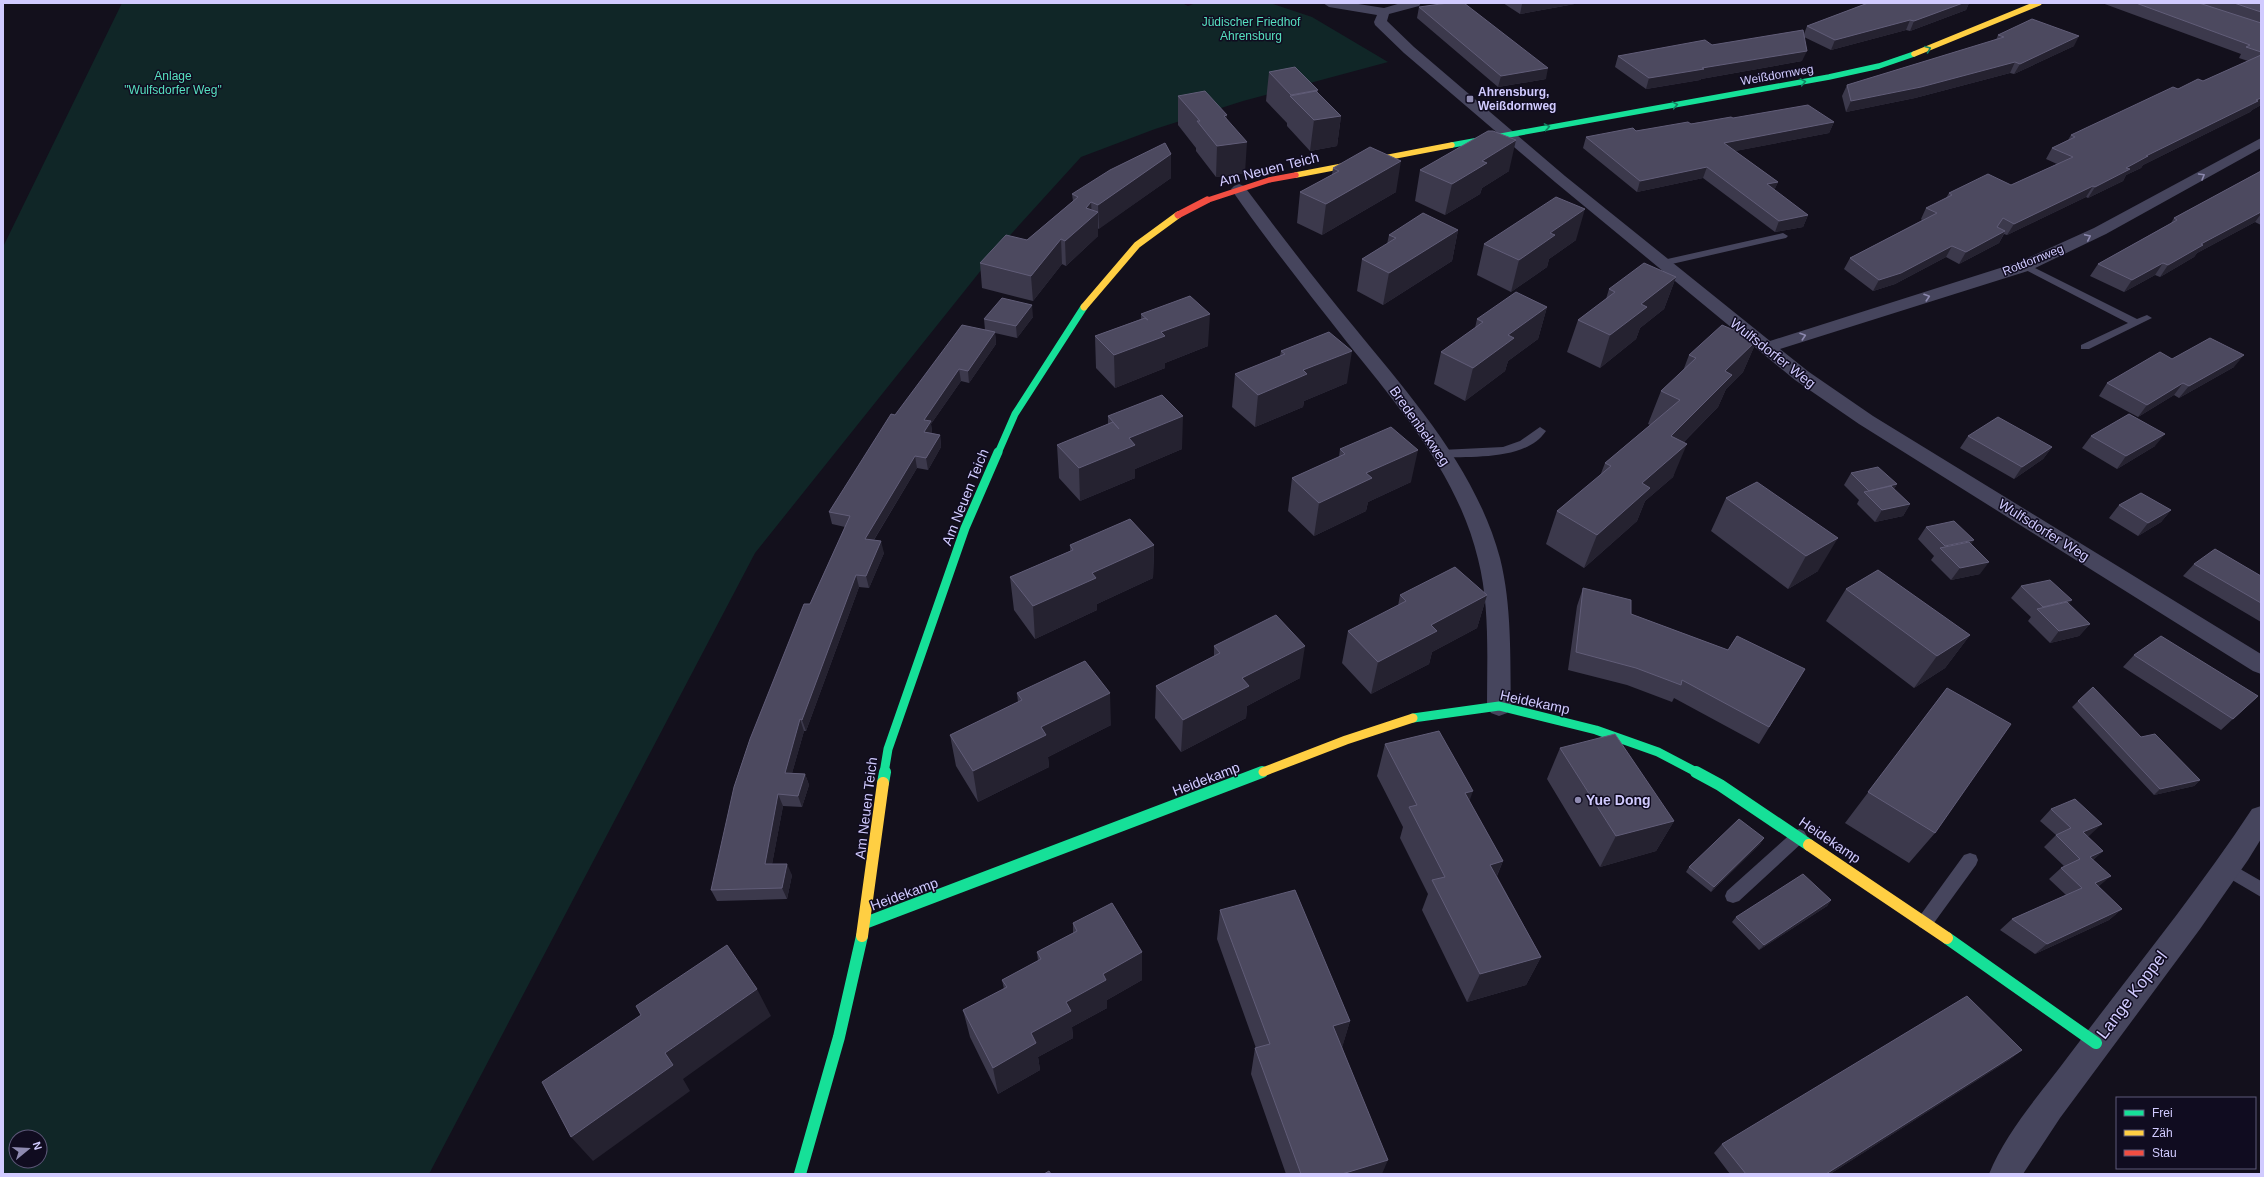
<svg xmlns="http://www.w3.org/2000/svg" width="2264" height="1177" viewBox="0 0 2264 1177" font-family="Arial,sans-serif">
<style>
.green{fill:#102627;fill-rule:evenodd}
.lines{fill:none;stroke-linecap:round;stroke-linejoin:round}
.lane{fill:#46455d;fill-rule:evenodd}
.street{fill:#46455d;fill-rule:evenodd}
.fast-far3{stroke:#16e098;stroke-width:5.5}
.fast-far2{stroke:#16e098;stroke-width:7}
.fast-far1{stroke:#16e098;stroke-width:9}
.fast{stroke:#16e098;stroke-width:12}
.slow-far3{stroke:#ffcf43;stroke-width:5.5}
.slow-far2{stroke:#ffcf43;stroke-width:7}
.slow-far1{stroke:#ffcf43;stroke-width:9}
.slow{stroke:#ffcf43;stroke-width:12}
.jam-far1{stroke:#f24e42;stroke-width:5.5}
.jam{stroke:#f24e42;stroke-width:7}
.wall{fill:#3c394c}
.shaded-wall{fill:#252230}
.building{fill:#4c495f;stroke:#615d78}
.oneway{stroke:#138162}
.oneway2{stroke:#8c88ae}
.poi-dot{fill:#8e8ab0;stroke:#100c20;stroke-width:1.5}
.labels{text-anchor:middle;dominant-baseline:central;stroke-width:3;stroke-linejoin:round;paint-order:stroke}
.far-park-label{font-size:12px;fill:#56e0bf;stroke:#100c20}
.far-street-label{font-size:12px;fill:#d1cbff;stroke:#100c20}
.far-poi-label{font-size:12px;font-weight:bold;fill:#d1cbff;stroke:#100c20;text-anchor:start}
.street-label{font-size:14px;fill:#d1cbff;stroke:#100c20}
.poi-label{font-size:14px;font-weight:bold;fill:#d1cbff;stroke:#100c20;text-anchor:start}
.near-street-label{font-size:17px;fill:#d1cbff;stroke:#100c20}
</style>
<rect width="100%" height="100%" fill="#13101c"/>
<path class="green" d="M122 3H1182L1188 6 1196 3H1270L1312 17 1388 62 1243 101 1155 129 1081 157 1002 244 755 553 429 1174H3V247ZM16 1137H40V1161H16Z"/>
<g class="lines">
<path class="lane" d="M1783 233 1788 236 1786 238 1663 266 1658 263 1663 260Z
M2025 263 2137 319 2147 315 2152 318 2089 349H2081V345L2128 323 2022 268 2020 266Z
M1540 427 1546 431C1526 461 1472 456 1441 458L1435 454 1441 450 1503 447 1520 441Z
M1799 829 1804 831 1807 836 1804 841 1739 901 1733 903 1727 901 1725 896 1727 891 1794 831Z
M1970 853 1976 855 1978 860 1976 865 1931 927 1925 929 1919 927 1917 922 1919 917 1964 855Z
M2228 862 2261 881V897L2222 874 2220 869 2222 864Z"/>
<path class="street" d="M1323 3H1352L1384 8 1401 3H1421L1419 6 1389 14 1387 21 1414 47 1565 176 1770 341 2019 262 2094 228 2261 138V148L2106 234 2031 270 1780 349 1809 372 1873 416 2261 654V674L2253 671 1859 424 1795 380 1555 182 1404 53 1375 25 1374 22 1377 15 1329 7Z
M1239 184 1244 186C1280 234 1316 281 1354 327 1411 397 1476 469 1500 558 1512 606 1510 657 1511 706L1507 713 1499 716 1491 713 1487 706C1487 657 1490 606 1478 559 1458 475 1399 407 1346 341 1307 291 1267 241 1231 189L1234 186Z
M2261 806V839L2248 860 2200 929 2060 1118 2023 1174H1989C2007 1130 2042 1092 2070 1054 2131 973 2196 894 2252 809Z"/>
<path class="fast-far3" d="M1452 145 1829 77 1879 66 1914 54"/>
<path class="fast-far2" d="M998 453 1015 414 1084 307"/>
<path class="fast-far1" d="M1413 718 1499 706 1596 730 1658 752 1698 773
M884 773 888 749 965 528 998 452
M1260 773 1263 772"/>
<path class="fast" d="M1696 772 1720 785 1809 845
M883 783 885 772
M865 923 1262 772
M1947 938 2096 1043
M800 1174 839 1037 862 936"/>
<path class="slow-far3" d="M1914 54 2039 3
M1296 175 1452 145"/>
<path class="slow-far2" d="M1084 307 1137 245 1178 215"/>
<path class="slow-far1" d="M1263 772 1346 740 1413 718"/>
<path class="slow" d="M1809 845 1947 938
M862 936 883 783"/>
<path class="jam-far1" d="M1205 201 1269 180 1296 175"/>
<path class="jam" d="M1178 215 1207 200"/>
</g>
<path class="wall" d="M1503 3H1580L1520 14Z
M1868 3H1969L1966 10 1910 31 1906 30 1831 50 1804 37 1802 61 1701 79 1700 80 1646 89 1615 67 1618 56 1804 34 1807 26Z
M2102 3H2261V105L2252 110 2250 112 2143 165 2141 168 2126 175 2123 181 2088 198 2086 197 2007 235 2004 234 1999 243 1959 264 1946 257 1895 284 1873 291 1844 269 1850 258 1922 220 1921 219 1926 208 1946 198 1949 193 2011 185 2057 164 2046 159 2052 148 2068 140 2071 135 2178 89 2203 81 2248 61 2239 58 2241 54Z
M1419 7 1546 79 1498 87 1417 18Z
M1998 35 2074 46 2014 74 2010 73 1915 98 1846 112 1842 96 1847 85 1996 40Z
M1269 72 1318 90 1317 93 1341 116 1337 146 1310 151 1287 126V123L1266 101Z
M1178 96 1227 119 1245 173 1216 177 1196 151V148L1178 125Z
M1733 118 1834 122 1829 133 1735 151 1778 182 1774 190 1808 215 1803 227 1775 232 1703 178 1637 192 1583 148 1586 137Z
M1171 154V178L1098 229V236L1066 266 1062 264 1033 301 982 288 980 263 1027 240 1073 201 1072 194Z
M1333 168 1396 192 1322 235 1297 223 1300 192 1332 175Z
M1420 170 1509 171 1482 188 1480 194 1445 215 1415 201Z
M2261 171V225L2255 222 2197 253 2194 257 2160 277 2155 275 2124 292 2090 276 2098 264 2171 223 2174 218Z
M1458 230 1452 261 1383 305 1357 291 1362 259 1387 244 1389 235Z
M1576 240 1549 259 1547 267 1511 292 1477 275 1484 244Z
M1676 277 1664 309 1640 328 1636 339 1600 368 1567 352 1578 320 1606 299 1609 289Z
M1547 307 1538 339 1508 361 1505 371 1465 401 1434 384 1441 352 1475 328 1477 319Z
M1141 314 1208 346 1165 363V368L1115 388 1096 368 1095 336 1141 319Z
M1033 317 1017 338 995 333 996 344 969 383 961 381 931 424 932 433 940 435 941 447 928 470 917 468 874 540 884 553 869 588 859 587 806 731H804L792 773 805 774 809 785 802 807 783 806 772 864 792 875 787 899 717 901 711 890 810 604 845 527 832 524 829 512 895 415 985 330 984 319Z
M1757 340 1743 372 1726 389 1718 407 1684 442 1673 477 1645 501 1637 521 1584 568 1546 544 1557 511 1600 476 1605 463 1650 425 1648 424 1661 391 1683 371 1689 355Z
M1281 351 1347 383 1304 401 1303 407 1255 427 1232 407 1235 374 1280 356Z
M2172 359 2234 367 2179 398 2174 395 2138 417 2099 396 2107 383Z
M1108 416 1182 449 1135 469V478L1080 501 1059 478 1057 445 1108 424Z
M1968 436 2052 447 2043 459 2014 479 1960 448Z
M2091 436 2155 446 2117 469 2082 448Z
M1340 449 1411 482 1368 502 1366 511 1314 536 1288 511 1292 478 1339 457Z
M1851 473 1897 484 1894 489 1910 504 1903 516 1875 522 1857 504 1859 500 1844 485Z
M1757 482 1818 571 1788 589 1711 531 1726 498Z
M2119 505 2171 510 2161 522 2138 536 2109 518Z
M1926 527 1980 574 1951 580 1931 560 1934 556 1918 539Z
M1070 545H1154L1153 578 1097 604V610L1035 639 1014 610 1010 577 1070 551Z
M2194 564 2261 576V622L2183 576Z
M2021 586 2090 624 2079 636 2050 643 2028 621 2031 617 2011 598Z
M1583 588 1631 614 1728 650 1805 669 1759 744 1674 698 1672 702 1627 685 1568 670 1577 606Z
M1846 589 1970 635 1945 668 1914 688 1826 621Z
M1400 595H1487L1477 628 1432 652 1429 664 1371 694 1342 663 1348 631 1398 606Z
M1214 646 1300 678 1247 706 1246 718 1181 752 1155 718 1156 686 1214 657Z
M2134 655 2258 696 2221 730 2123 667Z
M1947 688 1935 833 1909 863 1845 823Z
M1017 693 1111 725 1048 757 1049 767 978 802 956 766 950 735 1018 702Z
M2078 701 2141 737 2200 780 2194 786 2154 795 2072 707Z
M1385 744 1469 801 1503 861 1497 876 1541 957 1526 985 1467 1002 1422 910 1428 894 1400 838 1403 827 1377 776Z
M1560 748 1674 821 1656 851 1600 867 1547 779Z
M2051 809 2090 835 2087 836 2103 851 2093 860 2099 887 2122 909 2109 920 2035 954 2000 930 2012 919 2066 895 2049 879 2061 868 2064 866 2044 847 2056 835 2040 821Z
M1764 838 1760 844 1711 892 1686 872 1689 867Z
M1831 900 1827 906 1759 950 1732 922 1736 917Z
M1220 910 1350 1021 1342 1047 1382 1174H1286L1251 1074 1255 1048H1256L1217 939Z
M1073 923 1142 952V980L1107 1000V1008L1072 1027 1073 1038 1038 1057 1040 1070 998 1094 970 1037 963 1010 1004 989 1002 980 1038 961 1037 952 1073 933Z
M2022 1050 2009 1060 1830 1174H1730L1714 1153 1722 1144Z"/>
<path class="shaded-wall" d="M1528 3H1580L1520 14 1522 4Z
M1963 3H1969L1966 10 1910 31 1914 21Z
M1910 20 1906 30 1831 50 1835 40Z
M2079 36 2074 46 2014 74 2020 64Z
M1807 51 1802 61 1701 79 1700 80 1646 89 1649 78 1702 68Z
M2015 62 2010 73 1915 98 1846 112 1851 101Z
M1548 68 1546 79 1498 87 1501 76Z
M2261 98V105L2252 110 2250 112 2143 165 2141 168 2126 175 2123 181 2088 198 2095 187 2146 156Z
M1227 115 1226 145 1247 142 1245 173 1216 177 1217 146 1224 116Z
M1341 116 1337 146 1310 151 1314 120Z
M1834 122 1829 133 1720 154 1724 143Z
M1516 140 1509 171 1482 188 1480 194 1445 215 1452 184 1482 161Z
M1171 154V178L1099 229 1098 205Z
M1401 161 1396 192 1322 235 1326 204Z
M1707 167 1703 178 1637 192 1640 181Z
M1778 182 1773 193 1767 184Z
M2093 186 2086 197 2007 235 2014 224Z
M1091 202 1092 217 1098 212V236L1066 266 1065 241 1086 208Z
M1585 209 1576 240 1549 259 1547 267 1511 292 1519 260 1550 233Z
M2261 212V214L2255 222 2197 253 2194 257 2160 277 2168 265 2201 244Z
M1808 215 1803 227 1775 232 1779 221Z
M1458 230 1452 261 1383 305 1389 273Z
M2005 231 1999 243 1959 264 1966 252Z
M1061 239 1062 264 1033 301 1031 276Z
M1952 246 1946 257 1895 284 1873 291 1879 280Z
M2163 263 2155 275 2124 292 2132 280Z
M1676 277 1664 309 1640 328 1636 339 1600 368 1610 335 1641 304Z
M1032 305 1033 317 1017 338 1016 326Z
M1547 307 1538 339 1508 361 1505 371 1465 401 1473 368 1508 335Z
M1210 314 1208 346 1165 363V368L1115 388 1114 355 1161 332Z
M995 332 996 344 969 383 968 371Z
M1757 340 1743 372 1726 389 1718 407 1658 468 1671 436 1725 371Z
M1352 351 1347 383 1304 401 1303 407 1255 427 1258 395 1303 370Z
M2244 355 2234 367 2179 398 2189 386Z
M959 369 961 381 931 424 932 433 924 432V420Z
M2183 383 2174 395 2138 417 2147 405Z
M1183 416 1182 449 1135 469V478L1080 501 1079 468 1129 438Z
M2165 434 2155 446 2117 469 2126 456Z
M940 435 941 447 928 470 926 458Z
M1687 444 1673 477 1645 501 1637 521 1584 568 1597 535 1642 483Z
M2052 447 2043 459 2014 479 2022 467Z
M1418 450 1411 482 1368 502 1366 511 1314 536 1319 503 1366 473Z
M915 456 917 468 867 551 865 539Z
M1897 484 1889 497 1869 491Z
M1910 504 1903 516 1875 522 1882 510Z
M2171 510 2161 522 2138 536 2148 523Z
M1838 538 1818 571 1788 589 1806 556Z
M1974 540 1966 552 1945 546Z
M881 541 884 553 869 588 866 576Z
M1154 545 1153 578 1097 604V610L1035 639 1033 606 1092 573Z
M1989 562 1980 574 1951 580 1960 568Z
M856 575 859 587 806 731 802 720Z
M1487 595 1477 628 1432 652 1429 664 1371 694 1378 662 1431 625Z
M2072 600 2062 613 2039 611 2043 607Z
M2090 624 2079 636 2050 643 2059 631Z
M1970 635 1945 668 1914 688 1937 656Z
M1305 646 1300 678 1247 706 1246 718 1181 752 1183 720 1242 678Z
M1110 693 1111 725 1048 757 1049 767 978 802 973 771 1041 727Z
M800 719 804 731 789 784 785 773Z
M805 774 809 785 802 807 798 796Z
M2200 780 2194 786 2154 795 2160 789Z
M1473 791 1462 822 1465 793Z
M778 794 783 806 770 875 765 864Z
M1674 821 1656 851 1600 867 1616 836Z
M2102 824 2090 835 2071 843 2083 832Z
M1764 838 1760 844 1711 892 1714 887Z
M2103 851 2091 862 2090 857Z
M1503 861 1490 891V865Z
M787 864 792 875 787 899 782 888Z
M2111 876 2098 887 2095 883Z
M1831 900 1827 906 1759 950 1764 945Z
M2122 909 2109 920 2035 954 2047 944Z
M1142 952V980L1107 1000V1008L1072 1027 1073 1038 1038 1057 1040 1070 998 1094 993 1068 1031 1033 1066 1002 1103 974Z
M1541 957 1526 985 1467 1002 1480 974Z
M757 989 771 1016 683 1079 690 1091 593 1161 571 1137 665 1053Z
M1350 1021 1342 1048 1333 1026Z
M2022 1050 2009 1060 1830 1174H1826Z
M1388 1160 1382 1174H1342Z"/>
<path class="building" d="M1448 3H1464L1548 68 1501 76 1419 7Z
M1868 3H1963L1914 21 1910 20 1835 40 1807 26Z
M2136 3H2199L2261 23V52L2246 47 2250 45Z
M2234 3H2261V12Z
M2032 19 2079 36 2020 64 2015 62 1921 87 1851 101 1847 85 2004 37 1998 35Z
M1803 30 1807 51 1702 68 1704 69 1649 78 1618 56 1705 40 1712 45Z
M2261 55V98L2256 100 2258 101 2146 156H2148L2126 168 2130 169 2095 187 2093 186 2014 224 2003 218 1997 227 2005 231 1966 252 1952 246 1901 273 1879 280 1850 258 1937 213 1926 208 1952 195 1949 193 1988 174 2011 185 2073 157 2052 148 2075 137 2071 135 2173 87 2178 89 2198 79 2203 81Z
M1295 67 1318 90 1291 95 1269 72Z
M1205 91 1227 115 1224 116 1247 142 1217 146 1197 121H1200L1178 96Z
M1316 91 1341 116 1314 120 1290 96Z
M1808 105 1834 122 1724 143 1778 182 1767 184 1808 215 1779 221 1707 167 1640 181 1586 137 1633 128 1636 131 1688 122 1691 124 1731 117 1733 118Z
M1488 131H1493L1516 140 1482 161 1487 163 1452 184 1420 170Z
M1165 143 1171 154 1098 205 1091 202 1086 208 1098 212 1065 241 1061 239 1031 276 980 263 1006 235 1027 240 1078 197 1072 194 1110 170Z
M1370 147 1401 161 1326 204 1300 192 1339 171 1333 168Z
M2261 171V212L2201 244 2203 245 2168 265 2163 263 2132 280 2098 264 2177 220 2174 218Z
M1556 197 1585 209 1550 233 1555 235 1519 260 1484 244Z
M1423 213 1458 230 1389 273 1362 259 1396 238 1389 235Z
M1644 263 1676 277 1641 304 1647 307 1610 335 1578 320 1615 292 1609 289Z
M1516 292 1547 307 1508 335 1514 338 1473 368 1441 352 1483 322 1477 319Z
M1190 296 1210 314 1161 332 1165 336 1114 355 1095 336 1145 318 1148 320 1141 314Z
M1002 298 1032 305 1016 326 984 319Z
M962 325 995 332 968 371 959 369 924 420 931 421 924 432 940 435 926 458 915 456 865 539 881 541 866 576 856 575 802 720 800 719 785 773 805 774 798 796 778 794 765 864H787L782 888 711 890 734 787 750 739 804 604H810L850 516 829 512 891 414 895 415Z
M1722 325 1757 340 1725 371 1732 375 1671 436 1687 444 1642 483 1650 488 1597 535 1557 511 1611 466 1605 463 1680 400 1661 391 1696 358 1689 355Z
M1329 332 1352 351 1303 370 1307 374 1258 395 1235 374 1285 354 1281 351Z
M2210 338 2244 355 2189 386 2183 383 2147 405 2107 383 2160 352 2172 359Z
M1162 395 1183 416 1129 438 1135 445 1079 468 1057 445 1113 422 1119 429 1108 416Z
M2129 414 2165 434 2126 456 2091 436Z
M1998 417 2052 447 2022 467 1968 436Z
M1391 427 1418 450 1366 473 1372 478 1319 503 1292 478 1345 454 1340 449Z
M1878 467 1897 484 1869 491 1851 473Z
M1757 482 1838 538 1806 556 1726 498Z
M1891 486 1910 504 1882 510 1864 492Z
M2141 493 2171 510 2148 523 2119 505Z
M1130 519 1154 545 1092 573 1096 578 1033 606 1010 577 1073 550 1070 545Z
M1954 521 1974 540 1945 546 1926 527Z
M1969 542 1989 562 1960 568 1940 548Z
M2215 549 2261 576V603L2194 564Z
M1455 567 1487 595 1431 625 1437 631 1378 662 1348 631 1406 601 1400 595Z
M1878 570 1970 635 1937 656 1846 589Z
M2050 580 2072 600 2043 607 2021 586Z
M1583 588 1631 600V614L1728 650 1737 636 1805 669 1769 727 1682 680 1681 685 1636 668 1576 652Z
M2067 602 2090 624 2059 631 2037 609Z
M1276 615 1305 646 1242 678 1249 686 1183 720 1156 686 1220 653 1214 646Z
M2161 636 2258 696 2233 719 2134 655Z
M1085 661 1110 693 1041 727 1046 735 973 771 950 735 1022 700 1017 693Z
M2093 687 2141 737 2155 734 2200 780 2160 789 2078 701Z
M1947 688 2011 724 1935 833 1868 792Z
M1439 731 1473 791 1465 793 1503 861 1490 865 1541 957 1480 974 1432 880 1445 877 1409 807 1417 805 1385 744Z
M1615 734 1674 821 1616 836 1560 748Z
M2075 799 2102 824 2083 832 2103 851 2090 857 2111 876 2095 883 2122 909 2047 944 2012 919 2082 888 2061 868 2080 859 2056 835 2071 828 2051 809Z
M1739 819 1764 838 1714 887 1689 867Z
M1803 874 1831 900 1764 945 1736 917Z
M1295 890 1350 1021 1333 1026 1388 1160 1342 1174H1301L1255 1048 1270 1044 1220 910Z
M1112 903 1142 952 1103 974 1106 980 1066 1002 1071 1011 1031 1033 1036 1043 993 1068 963 1010 1007 987 1002 980 1041 959 1037 952 1077 931 1073 923Z
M727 945 757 989 665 1053 673 1065 571 1137 542 1082 641 1015 636 1006Z
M1967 996 2022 1050 1826 1174H1746L1722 1144Z
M1049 1171 1051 1174H1044Z"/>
<defs><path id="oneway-chevron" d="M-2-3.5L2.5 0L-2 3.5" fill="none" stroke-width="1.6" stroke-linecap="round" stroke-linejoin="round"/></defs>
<g class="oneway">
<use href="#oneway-chevron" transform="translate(1928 49) rotate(-22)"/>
<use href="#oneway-chevron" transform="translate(1803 82) rotate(-10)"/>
<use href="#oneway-chevron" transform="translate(1675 105) rotate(-10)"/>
<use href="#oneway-chevron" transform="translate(1547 127) rotate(-10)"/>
</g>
<g class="oneway2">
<use href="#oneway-chevron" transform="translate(2202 176) rotate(-30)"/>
<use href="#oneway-chevron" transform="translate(2088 237) rotate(-25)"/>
<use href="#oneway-chevron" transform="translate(1927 297) rotate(-18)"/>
<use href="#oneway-chevron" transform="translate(1803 336) rotate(-18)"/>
</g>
<g class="poi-dot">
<rect x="1466" y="95" width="8" height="8" rx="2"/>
<circle cx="1578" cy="800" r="4"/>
</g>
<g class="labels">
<g class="far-park-label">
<text x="1251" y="22">Jüdischer Friedhof<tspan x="1251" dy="14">Ahrensburg</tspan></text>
<text x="173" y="76">Anlage<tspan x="173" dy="14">"Wulfsdorfer Weg"</tspan></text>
</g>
<g class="far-street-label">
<text transform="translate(1777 75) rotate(-10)">Weißdornweg</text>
<text transform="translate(2033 260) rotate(-22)">Rotdornweg</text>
</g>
<g class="far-poi-label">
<text x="1478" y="92">Ahrensburg,<tspan x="1478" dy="14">Weißdornweg</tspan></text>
</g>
<g class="street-label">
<text transform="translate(1269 169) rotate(-14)">Am Neuen Teich</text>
<text transform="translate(1773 353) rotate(38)">Wulfsdorfer Weg</text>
<text transform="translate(1420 426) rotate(55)">Bredenbekweg</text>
<text transform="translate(965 497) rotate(-68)">Am Neuen Teich</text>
<text transform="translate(2044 530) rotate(32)">Wulfsdorfer Weg</text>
<text transform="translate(1535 702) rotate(12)">Heidekamp</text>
<text transform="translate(1206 779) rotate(-21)">Heidekamp</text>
<text transform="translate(866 808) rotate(-83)">Am Neuen Teich</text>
<text transform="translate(1830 840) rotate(34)">Heidekamp</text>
<text transform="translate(904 894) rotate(-20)">Heidekamp</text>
</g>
<g class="poi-label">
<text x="1586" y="800">Yue Dong</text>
</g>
<g class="near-street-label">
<text transform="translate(2132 995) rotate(-53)">Lange Koppel</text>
</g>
</g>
<rect width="2264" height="1177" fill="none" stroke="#d1cbff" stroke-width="8"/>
<rect x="2116" y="1097" width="140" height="72" fill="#100c20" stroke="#5d5879"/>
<rect x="2124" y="1110" width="20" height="6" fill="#16e098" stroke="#5d5879"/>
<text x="2152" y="1117" font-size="12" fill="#d1cbff">Frei</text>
<rect x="2124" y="1130" width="20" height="6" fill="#ffcf43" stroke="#5d5879"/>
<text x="2152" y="1137" font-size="12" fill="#d1cbff">Zäh</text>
<rect x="2124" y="1150" width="20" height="6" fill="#f24e42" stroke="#5d5879"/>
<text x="2152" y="1157" font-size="12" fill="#d1cbff">Stau</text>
<g transform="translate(28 1149) rotate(72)"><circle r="19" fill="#100c20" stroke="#5d5879"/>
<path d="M0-3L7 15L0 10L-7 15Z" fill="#8e8ab0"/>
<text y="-6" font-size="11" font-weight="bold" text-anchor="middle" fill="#d1cbff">N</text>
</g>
</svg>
